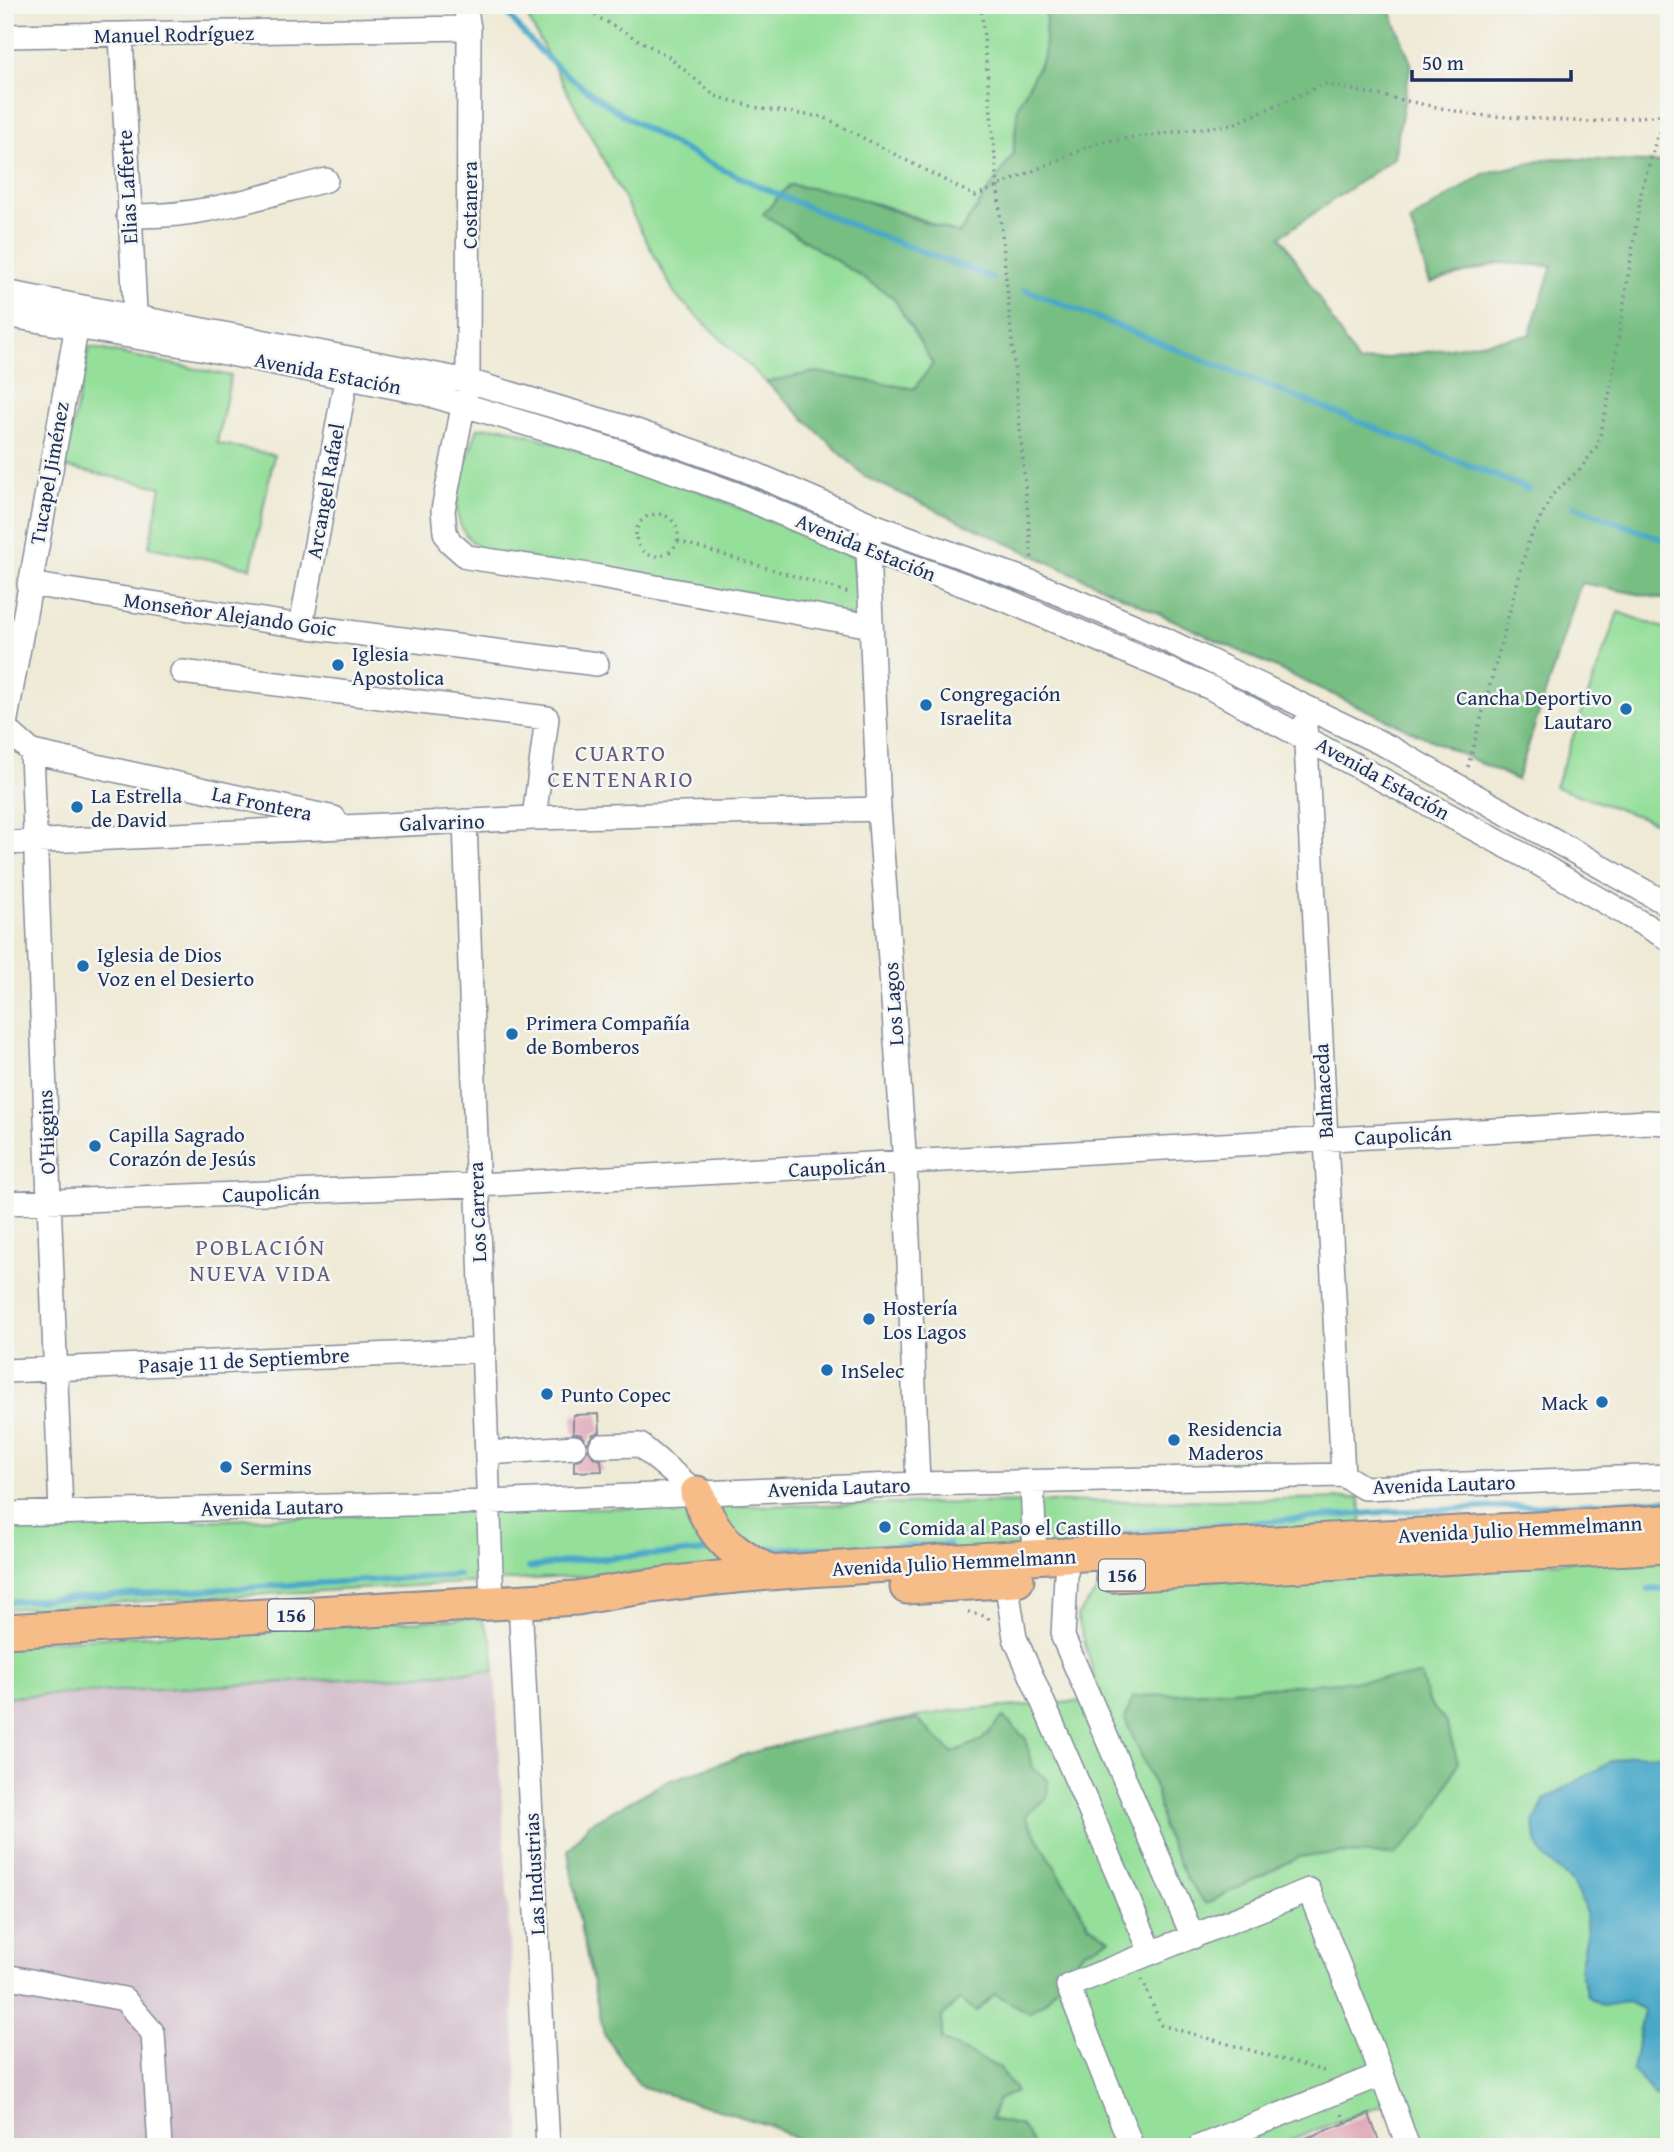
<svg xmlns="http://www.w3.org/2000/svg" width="1674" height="2152" viewBox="0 0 1674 2152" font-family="'Gentium Book Plus',serif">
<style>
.industrial{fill:#d1bdca}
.green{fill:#94df9a;stroke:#58877c;stroke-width:2}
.forest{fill:#77be82;stroke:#497670;stroke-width:2}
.water{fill:#4aa8c8;stroke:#326c93;stroke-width:2}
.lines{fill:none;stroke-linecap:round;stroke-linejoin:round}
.stream{stroke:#4aa8c8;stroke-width:6}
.building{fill:#e2abbc}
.minor-casing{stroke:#858c9a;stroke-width:26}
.highway-casing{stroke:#858c9a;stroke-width:37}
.path{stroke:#858c9a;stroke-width:3.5;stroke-dasharray:2 5;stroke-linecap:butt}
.minor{stroke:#fff;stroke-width:23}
.highway{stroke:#f7bd88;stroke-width:33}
.poi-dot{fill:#1f6fb2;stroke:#f6f6f2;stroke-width:2.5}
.labels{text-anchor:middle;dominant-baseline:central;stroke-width:5;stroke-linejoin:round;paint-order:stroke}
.shield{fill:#f6f6f2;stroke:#5d6b8a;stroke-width:2}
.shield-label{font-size:19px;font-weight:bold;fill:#1b2f5e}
.street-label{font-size:21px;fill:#1b2f5e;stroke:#f6f6f2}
.poi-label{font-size:21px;fill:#1b2f5e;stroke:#f6f6f2;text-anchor:start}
.neighbourhood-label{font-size:23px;letter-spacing:2px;fill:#615a7f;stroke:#f6f6f2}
</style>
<rect width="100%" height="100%" fill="#f6f6f2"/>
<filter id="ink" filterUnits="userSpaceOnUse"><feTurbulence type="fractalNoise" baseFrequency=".0143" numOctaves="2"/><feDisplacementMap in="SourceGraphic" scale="14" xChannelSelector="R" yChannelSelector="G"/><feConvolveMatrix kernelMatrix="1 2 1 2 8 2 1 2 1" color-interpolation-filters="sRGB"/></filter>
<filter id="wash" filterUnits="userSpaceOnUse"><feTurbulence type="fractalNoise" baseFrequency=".00686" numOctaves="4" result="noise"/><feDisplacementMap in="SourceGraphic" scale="28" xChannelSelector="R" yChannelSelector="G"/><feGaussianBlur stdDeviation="1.57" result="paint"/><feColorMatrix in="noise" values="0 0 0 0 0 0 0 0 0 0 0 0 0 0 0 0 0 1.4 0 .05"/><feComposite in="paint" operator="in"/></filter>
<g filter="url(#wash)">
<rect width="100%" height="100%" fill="#efead5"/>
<path class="industrial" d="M495 1671 521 2147H5V1697Z"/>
<path class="green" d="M521 5H1047L1044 56 1018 106 1013 155 958 234C899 210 854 193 790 185L764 214 893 297 933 364 914 389 817 372 766 382 676 296Z
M89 347 231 376 217 443 274 455 251 568 149 547 161 487 64 467Z
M503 427 669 478 853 556 861 618 482 550C436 519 464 470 478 428Z
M1618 612 1669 630V827L1555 787Z
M1360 1498 1362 1532 5 1609V1528L524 1509Z
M1669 1556V2147H1407L1391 2102 1270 2147H812L771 2126 640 2086 604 2034 581 1929 568 1850 590 1823 666 1782 750 1753 820 1735 949 1711 1101 1700 1077 1616 1101 1586Z
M481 1618 492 1641 495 1671 5 1697V1643Z"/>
<path class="forest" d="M1047 5H1388L1411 63 1394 158 1281 236 1358 363 1529 335 1552 266 1499 263 1430 283 1410 221 1485 173 1554 158 1668 163 1669 600 1581 583 1517 780 865 477 766 382 816 372 914 389 933 364 893 297 763 214 789 185 840 192 959 234 1013 155 1018 106 1044 56Z
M1421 1676 1428 1701 1446 1723 1458 1762C1439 1804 1430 1824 1394 1855L1340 1853 1298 1857 1206 1904 1186 1878 1162 1826 1157 1792 1125 1719 1133 1697Z
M1003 1717 1026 1739 1032 1768 1048 1780 1047 1797 1025 1816 1089 1925 1110 1939 1083 1952 1046 2001 1029 2013 995 1994 977 2011 959 2000 942 2017V2040L1000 2068 1016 2091 998 2100 991 2119 1022 2126 1035 2147H812L771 2126 640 2086 604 2034 581 1929 568 1850 590 1823 666 1782 750 1753 820 1735 917 1719 952 1753 982 1740Z"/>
<path class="water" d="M1669 1754V2098L1655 2096 1632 2069 1644 2010 1628 2002 1602 2006 1587 1996 1580 1968 1587 1934 1584 1905 1571 1881 1544 1857 1536 1842 1534 1823 1545 1799 1611 1762 1631 1755Z"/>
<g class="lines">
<path class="stream" d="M502 5C587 137 849 223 992 278
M1024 289 1529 489
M1574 506 1669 542
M1088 1536 1385 1512 1669 1500
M759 1549 948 1545
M529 1568 577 1560 710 1551
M1648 1590 1669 1588
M5 1602 459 1575"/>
</g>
<g id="blocks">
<path class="building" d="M599 1414 600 1432 593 1434 587 1444 581 1435 573 1433V1415Z
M588 1449 594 1458 601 1460 602 1471 574 1472V1461L582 1458Z
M1369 2114 1381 2147H1288V2145Z"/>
</g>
</g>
<g filter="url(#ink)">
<use href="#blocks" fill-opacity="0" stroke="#858c9a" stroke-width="2"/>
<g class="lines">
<g class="minor-casing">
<path id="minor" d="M465 5 469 28 468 381 443 510 445 532 450 542 467 557 595 576 871 626
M121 35 136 331
M5 36 469 28
M128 215C195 220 261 196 326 180
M5 292 468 381 631 429 746 470 873 525 1034 583 1158 636 1387 746 1669 905
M5 315 200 348 424 393 620 452 736 494 868 550 1008 601 1211 688 1527 857 1669 939
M870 537 868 550 879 809 905 1164 918 1484
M29 584 301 626 597 664
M301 626 349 363
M182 672 547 718 534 818
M1305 724 1343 1475
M5 725 79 314
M5 728 32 752 334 818
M32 752 61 1513
M465 821 492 1603
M5 843 534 818 879 809
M5 1203 497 1184 1648 1122 1669 1123
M5 1371 484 1350
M601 1446 640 1445 697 1493
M487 1453 574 1447
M1032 1482 1035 1557
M5 1514 489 1502 918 1484 1343 1475 1364 1488 1669 1476
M1067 1555 1063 1637 1193 1937
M1004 1568 1015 1638 1151 1952
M520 1602 548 2147
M5 1976 124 1999 153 2033 160 2147
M1382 2074 1408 2147
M1132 2147 1068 1986 1309 1890 1382 2074 1199 2147"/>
</g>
<g class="highway-casing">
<path id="highway" d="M697 1493C713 1537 731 1551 771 1573
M1113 1575 1669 1546
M907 1587 1017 1580
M5 1631 577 1598C726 1570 880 1566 1031 1557 1244 1545 1456 1532 1669 1522"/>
</g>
<path class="path" d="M576 5 669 57 715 96 762 109 823 117 975 196 1100 142 1234 124 1324 84 1475 115 1590 122 1669 114
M981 5 1032 560
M636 535a21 21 0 1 1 42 0a21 21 0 1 1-42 0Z
M678 541 850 593
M1468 767 1528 543 1552 495 1580 469 1598 445 1610 391 1642 188 1657 137 1669 121
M968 1612 988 1617 989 1621
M1142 1979 1161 2025 1324 2071 1326 2075
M1342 2114 1346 2123"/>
<use href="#minor" class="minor"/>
<use href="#highway" class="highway"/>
</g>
</g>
<g class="poi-dot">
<circle cx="338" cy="665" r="7"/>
<circle cx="926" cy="705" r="7"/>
<circle cx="1626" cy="709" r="7"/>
<circle cx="77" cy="807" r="7"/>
<circle cx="83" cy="966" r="7"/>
<circle cx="512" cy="1034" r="7"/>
<circle cx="95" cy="1146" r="7"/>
<circle cx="869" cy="1319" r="7"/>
<circle cx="827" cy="1370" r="7"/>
<circle cx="547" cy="1394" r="7"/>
<circle cx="1602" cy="1402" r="7"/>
<circle cx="1174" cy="1440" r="7"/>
<circle cx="226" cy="1467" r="7"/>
<circle cx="885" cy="1527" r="7"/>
</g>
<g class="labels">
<g class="shield">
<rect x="1099" y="1559.5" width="46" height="31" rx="5"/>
<rect x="268" y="1599.5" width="46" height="31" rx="5"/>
</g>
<g class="shield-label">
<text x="1122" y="1575">156</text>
<text x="291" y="1615">156</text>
</g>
<g class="street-label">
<text transform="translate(174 34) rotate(-1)">Manuel Rodríguez</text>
<text transform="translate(127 187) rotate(-93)">Elias Lafferte</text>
<text transform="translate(469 205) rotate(-90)">Costanera</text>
<text transform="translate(328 373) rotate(11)">Avenida Estación</text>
<text transform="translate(49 473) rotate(-80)">Tucapel Jiménez</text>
<text transform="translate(325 491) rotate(-80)">Arcangel Rafael</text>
<text transform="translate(866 547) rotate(22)">Avenida Estación</text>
<text transform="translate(230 614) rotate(8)">Monseñor Alejando Goic</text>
<text transform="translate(1383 778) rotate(29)">Avenida Estación</text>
<text transform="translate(262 803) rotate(12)">La Frontera</text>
<text transform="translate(442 822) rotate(-2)">Galvarino</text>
<text transform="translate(893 1004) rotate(-94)">Los Lagos</text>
<text transform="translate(1323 1091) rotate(-93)">Balmaceda</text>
<text transform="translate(46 1132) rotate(-92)">O'Higgins</text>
<text transform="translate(1403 1135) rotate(-3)">Caupolicán</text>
<text transform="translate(837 1167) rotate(-3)">Caupolicán</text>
<text transform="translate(271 1193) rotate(-2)">Caupolicán</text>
<text transform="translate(477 1212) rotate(-92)">Los Carrera</text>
<text transform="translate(244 1360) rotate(-3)">Pasaje 11 de Septiembre</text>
<text transform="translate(1444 1484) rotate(-2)">Avenida Lautaro</text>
<text transform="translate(839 1487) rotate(-2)">Avenida Lautaro</text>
<text transform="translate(272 1507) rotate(-1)">Avenida Lautaro</text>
<text transform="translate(1520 1529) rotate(-3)">Avenida Julio Hemmelmann</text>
<text transform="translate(954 1562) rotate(-3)">Avenida Julio Hemmelmann</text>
<text transform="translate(534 1874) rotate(-93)">Las Industrias</text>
</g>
<g class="poi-label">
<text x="352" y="653">Iglesia<tspan x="352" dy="24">Apostolica</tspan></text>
<text x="940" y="693">Congregación<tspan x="940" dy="24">Israelita</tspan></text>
<text x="1612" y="697" text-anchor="end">Cancha Deportivo<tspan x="1612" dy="24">Lautaro</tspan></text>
<text x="91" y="795">La Estrella<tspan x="91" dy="24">de David</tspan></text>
<text x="97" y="954">Iglesia de Dios<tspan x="97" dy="24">Voz en el Desierto</tspan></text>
<text x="526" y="1022">Primera Compañía<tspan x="526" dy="24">de Bomberos</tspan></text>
<text x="109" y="1134">Capilla Sagrado<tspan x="109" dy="24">Corazón de Jesús</tspan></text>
<text x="883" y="1307">Hostería<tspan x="883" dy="24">Los Lagos</tspan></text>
<text x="841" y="1370">InSelec</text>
<text x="561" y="1394">Punto Copec</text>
<text x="1588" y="1402" text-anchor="end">Mack</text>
<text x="1188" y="1428">Residencia<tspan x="1188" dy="24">Maderos</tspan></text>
<text x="240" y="1467">Sermins</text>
<text x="899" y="1527">Comida al Paso el Castillo</text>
</g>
<g class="neighbourhood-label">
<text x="621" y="752">CUARTO<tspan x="621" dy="26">CENTENARIO</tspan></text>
<text x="261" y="1246">POBLACIÓN<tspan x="261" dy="26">NUEVA VIDA</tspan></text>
</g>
</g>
<rect width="1674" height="2152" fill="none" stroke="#f6f6f2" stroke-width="28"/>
<path d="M1412 70v10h159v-10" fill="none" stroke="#1b2f5e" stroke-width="3.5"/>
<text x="1422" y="70" font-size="21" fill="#1b2f5e" stroke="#f6f6f2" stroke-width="5" paint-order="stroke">50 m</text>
</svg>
